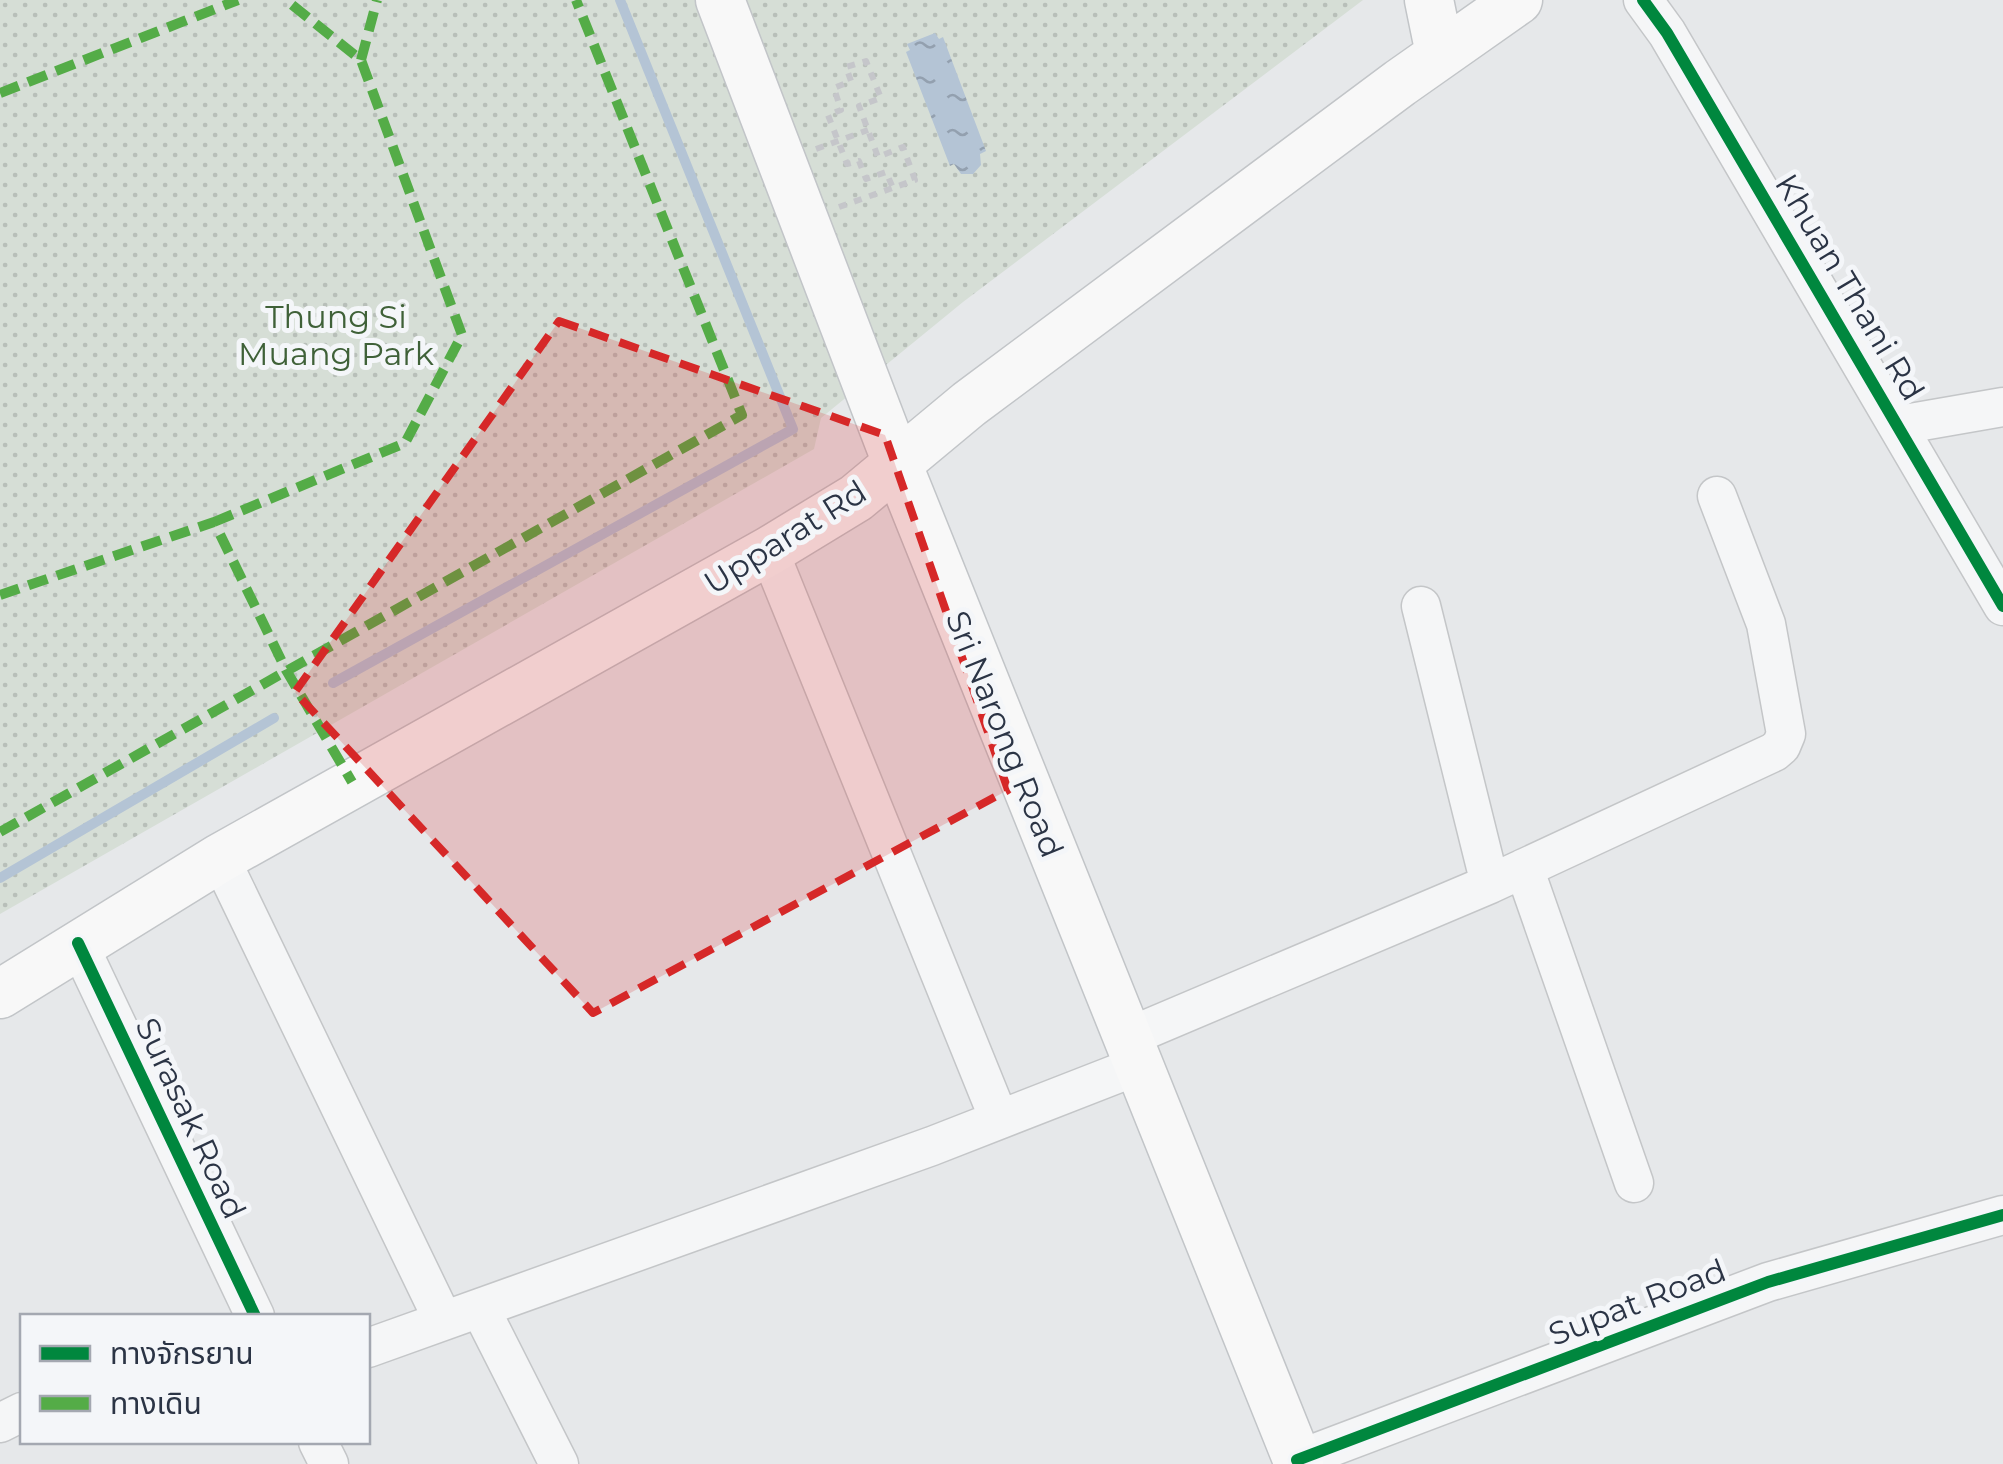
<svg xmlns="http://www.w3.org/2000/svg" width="2003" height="1464" viewBox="0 0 2003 1464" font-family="Montserrat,'Noto Sans Thai',sans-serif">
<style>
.park{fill:url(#park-dots)}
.water{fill:url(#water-ripples)}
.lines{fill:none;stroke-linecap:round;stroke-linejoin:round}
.stream{stroke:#b4c4d5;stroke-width:10}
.minor-casing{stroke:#c4c6c8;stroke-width:41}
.major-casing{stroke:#c2c5c8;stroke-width:51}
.path{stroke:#c5c6ca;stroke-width:6;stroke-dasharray:8 8;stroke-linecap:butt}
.minor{stroke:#f5f6f7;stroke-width:38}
.major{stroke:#f8f8f8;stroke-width:48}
.quiet{stroke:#54ac47;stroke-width:10;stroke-dasharray:20 10;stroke-linecap:butt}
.cycleway-casing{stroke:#f4f6f9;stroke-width:19}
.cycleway{stroke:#00873e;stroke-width:12}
.marked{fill:#d62828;fill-opacity:0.2;stroke:#d62828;stroke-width:8;stroke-dasharray:20 12;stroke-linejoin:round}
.labels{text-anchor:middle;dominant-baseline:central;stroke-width:10;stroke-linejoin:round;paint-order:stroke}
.street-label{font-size:32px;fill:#2b3445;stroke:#f4f6f9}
.park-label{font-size:32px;fill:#3f6138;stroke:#f4f6f9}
</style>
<defs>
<pattern id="park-dots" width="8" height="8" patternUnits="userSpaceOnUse" patternTransform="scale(2.5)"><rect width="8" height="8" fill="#d6ded6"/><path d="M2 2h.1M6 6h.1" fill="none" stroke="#b8bfb9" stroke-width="1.8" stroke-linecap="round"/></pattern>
<pattern id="water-ripples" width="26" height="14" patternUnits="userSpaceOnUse" patternTransform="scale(2.5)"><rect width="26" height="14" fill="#b4c4d5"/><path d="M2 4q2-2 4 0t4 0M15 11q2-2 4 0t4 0" fill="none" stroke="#93a0af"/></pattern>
</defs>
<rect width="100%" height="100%" fill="#e6e8ea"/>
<path class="park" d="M0 0H1363L963 302 821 418 814 449 0 914Z"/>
<path class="water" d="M935 33 939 39 943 37 986 151 980 154 981 165 973 174H961L954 164 950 166 906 52 910 50 907 44Z"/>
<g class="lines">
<path class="stream" d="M333 683 793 429 620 0
M0 878 274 718"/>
<g class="minor-casing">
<path id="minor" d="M1643 0 1667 33 2003 606
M1899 425 2003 407
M769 551 999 1119
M1421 606 1490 884
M220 858 443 1320
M1524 868 1634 1183
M78 943 255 1316
M1126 1038 1490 884 1774 752 1781 746 1786 734 1766 624 1717 496
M480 1308 559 1464
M368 1348 932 1146 1137 1066
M0 1423 22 1412
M318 1442 329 1464
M1297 1460 1768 1282 2003 1215"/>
</g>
<g class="major-casing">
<path id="major" d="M720 0 897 463 1299 1464
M1429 0 1440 54
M0 994 220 858 769 551 856 498 969 404 1400 83 1518 0"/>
</g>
<path class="path" d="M816 149 868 130
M839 207 915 180 903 147 878 157 859 106 881 98 866 61 846 67 851 81 834 88 841 110 828 115 847 164 859 161 866 179 886 172 893 188"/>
<use href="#minor" class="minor"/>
<use href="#major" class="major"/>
<path class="quiet" d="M361 60 377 0
M0 93 238 0
M214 522 405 443 462 335 361 60 286 0
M0 595 214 522 286 670 352 782
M0 832 742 415 576 0"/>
<g class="cycleway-casing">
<path id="cycleway" d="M1643 0 1667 33 2003 606
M78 943 255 1316
M1297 1460 1768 1282 2003 1215"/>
</g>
<use href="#cycleway" class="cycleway"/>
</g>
<path class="marked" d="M559 321 885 435 1008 790 593 1013 295 692Z"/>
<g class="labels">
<g class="street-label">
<text transform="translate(1850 287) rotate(59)">Khuan Thani Rd</text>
<text transform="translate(785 537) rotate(-32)">Upparat Rd</text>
<text transform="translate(1005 734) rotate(68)">Sri Narong Road</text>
<text transform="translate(191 1118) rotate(65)">Surasak Road</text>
<text transform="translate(1637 1302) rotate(-21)">Supat Road</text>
</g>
<g class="park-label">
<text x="336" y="316">Thung Si<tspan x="336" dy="37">Muang Park</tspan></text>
</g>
</g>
<rect x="20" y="1314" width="350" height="130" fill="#f4f6f9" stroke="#a4a8b1" stroke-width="2.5"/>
<rect x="40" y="1346" width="50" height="15" fill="#00873e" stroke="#a4a8b1" stroke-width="2.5"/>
<text x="110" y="1364" font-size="30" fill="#2b3445">ทางจักรยาน</text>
<rect x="40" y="1396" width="50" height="15" fill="#54ac47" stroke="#a4a8b1" stroke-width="2.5"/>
<text x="110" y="1414" font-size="30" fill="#2b3445">ทางเดิน</text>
</svg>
